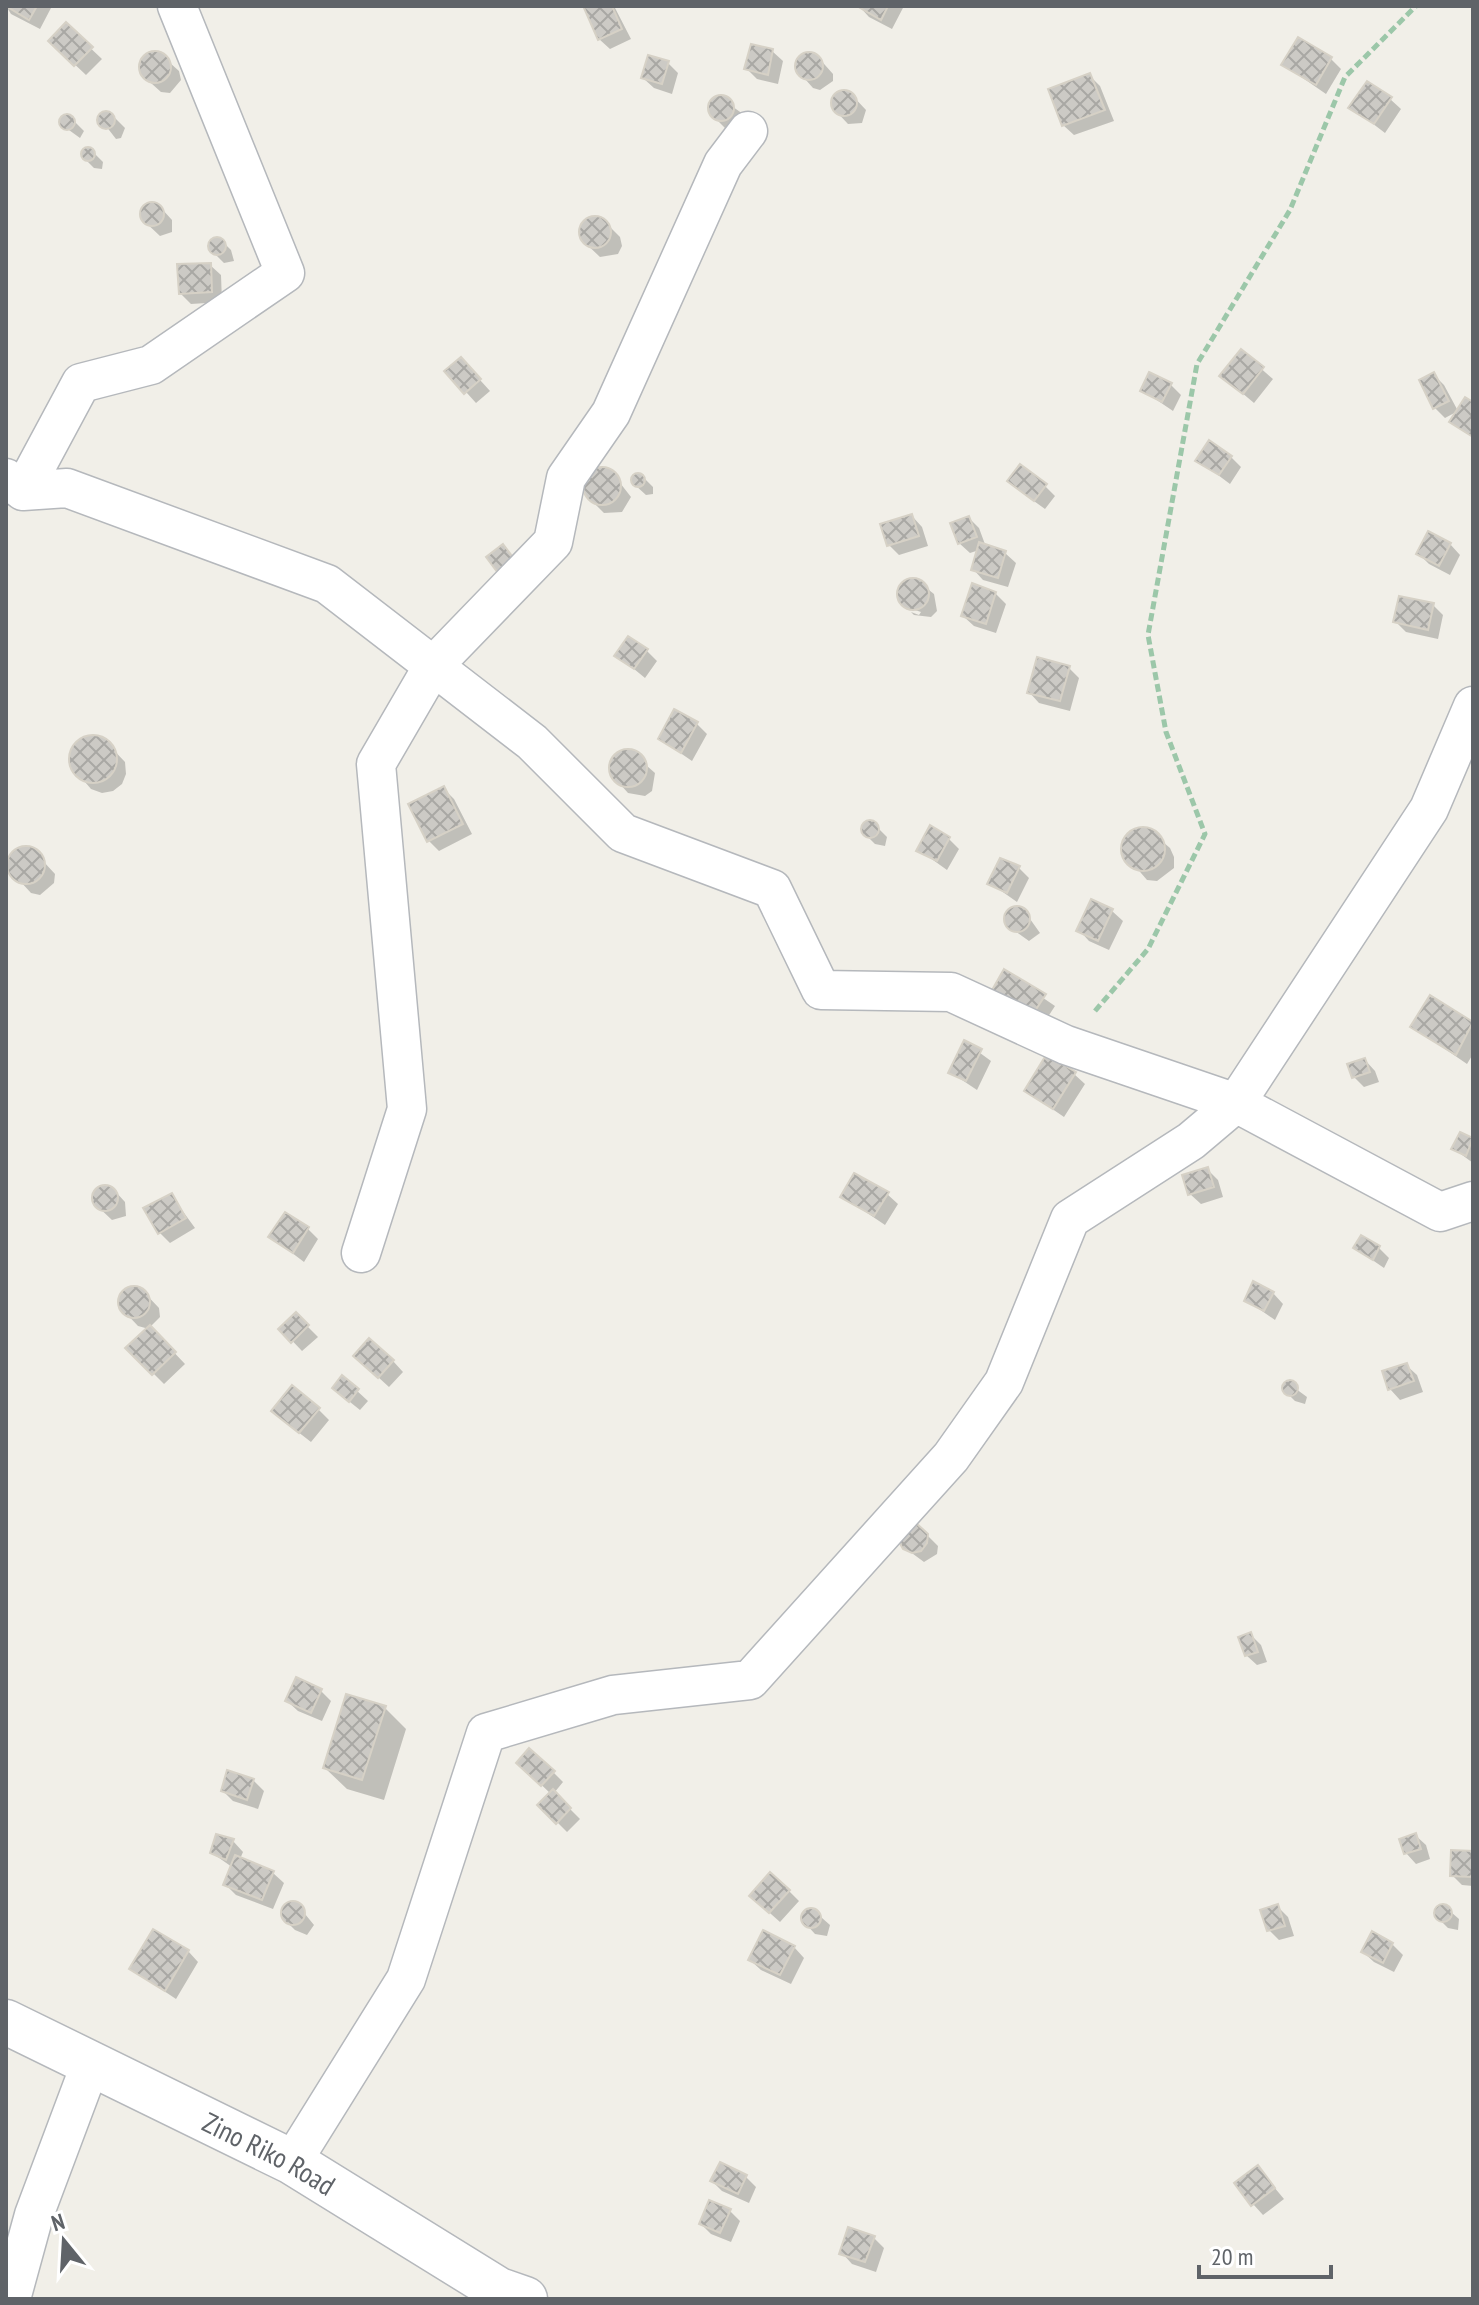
<svg xmlns="http://www.w3.org/2000/svg" width="1479" height="2305" viewBox="0 0 1479 2305" font-family="'PT Sans Narrow',sans-serif">
<style>
.shadow{fill:#0003}
.building{fill:url(#building-cross-hatch);stroke:#d6d1c6;stroke-width:2}
.lines{fill:none;stroke-linecap:round;stroke-linejoin:round}
.minor-casing{stroke:#b5b8bc;stroke-width:41}
.tertiary-casing{stroke:#b5b8bc;stroke-width:47}
.path{stroke:#9cc7a9;stroke-width:5;stroke-dasharray:8 4;stroke-linecap:butt}
.minor{stroke:#fff;stroke-width:38}
.tertiary{stroke:#fff;stroke-width:44}
.labels{text-anchor:middle;dominant-baseline:central;stroke-width:6;stroke-linejoin:round;paint-order:stroke}
.street-label{font-size:28px;fill:#5f6368;stroke:#fff}
</style>
<defs>
<pattern id="building-cross-hatch" width="8" height="8" patternUnits="userSpaceOnUse" patternTransform="scale(2)"><rect width="8" height="8" fill="#cccac5"/><path d="M0 0l8 8M0 8l8-8" fill="none" stroke="#a9a8a4"/></pattern>
</defs>
<rect width="100%" height="100%" fill="#f1efe8"/>
<path class="shadow" d="M6 6H50L51 8 40 29 11 14Z
M593 6H614L631 39 610 49 599 39Z
M859 6H904L892 29 869 17Z
M66 25 102 59 86 75 50 41Z
M772 51 783 61 778 84 757 79 747 69Z
M151 53 160 54 179 71 181 80 170 93 161 92 142 75 140 66Z
M809 53 817 56 833 74V81L820 90 813 88 797 70 802 56Z
M1331 59 1341 69 1326 94 1284 65Z
M668 63 678 73 672 94 654 88 643 78Z
M1090 76 1100 86 1114 121 1074 135 1063 125Z
M843 91 850 93 866 110 862 123 848 124 832 107 833 100Z
M719 97 743 114 727 130 711 114 712 100Z
M1390 99 1401 109 1385 133 1351 107Z
M109 112 125 128 121 138 116 139 99 117Z
M69 116 84 131 80 138 62 125 64 117Z
M85 150 93 152 103 162 102 169 94 168 84 158Z
M149 204 162 209 172 220V232L160 236 144 221V207Z
M593 218 602 219 620 237 622 246 618 254 600 257 582 240 584 222Z
M221 240 231 250 234 261 224 263 214 253 211 242Z
M210 265 221 275 222 302 191 304 180 293Z
M1241 351 1273 379 1254 403 1222 376Z
M471 370 490 391 476 403 447 371Z
M1434 375 1444 385 1458 411 1445 418 1435 408Z
M1171 385 1181 395 1173 411 1142 390Z
M1231 457 1241 467 1230 484 1198 460Z
M610 470 631 497 622 512 604 513 586 495V477L592 471Z
M642 476 653 487V494L646 495 635 485V477Z
M1045 486 1055 496 1045 509 1020 491Z
M912 516 922 527 928 546 899 555 889 545Z
M969 518 979 528 986 547 1005 553 1016 563 1008 587 983 580 973 569 979 550 970 553 959 543Z
M1450 544 1460 555 1450 575 1429 564 1419 554Z
M915 579 934 594 937 611 931 617 914 615 911 612 919 615 921 612 906 607 899 597 900 588Z
M995 593 1006 604 996 633 974 626 963 616Z
M1433 605 1443 615 1438 639 1406 632 1396 622Z
M647 651 657 661 645 678 617 655Z
M1069 668 1079 678 1070 711 1039 703 1029 692Z
M697 724 707 734 692 761 660 739Z
M96 737 106 742 125 762 126 774 122 784 113 791 102 793 91 789 73 768 71 756 76 746 85 739Z
M630 751 655 773 652 791 645 796 628 793 612 775 615 757Z
M443 788 454 799 472 834 439 851 429 841Z
M872 822 887 837 885 846 875 844 864 833 866 823Z
M1150 831 1170 848 1174 857V868L1157 881 1147 880 1123 852 1130 834Z
M948 838 959 849 947 870 919 850Z
M23 848 32 849 55 874 54 883 40 895 31 893 8 868 9 859Z
M1019 868 1029 878 1017 902 990 883Z
M1092 901 1112 911 1123 921 1109 950 1089 941 1079 930Z
M1023 909 1040 933 1029 941 1012 929 1006 916 1010 911Z
M1005 972 1055 1006 1042 1026Z
M1431 998 1473 1024V1054L1467 1064 1413 1027Z
M965 1042 991 1061 977 1090 950 1072Z
M1365 1060 1375 1071 1379 1082 1364 1087 1354 1077Z
M1074 1074 1085 1084 1064 1117 1026 1091Z
M1461 1135 1473 1141V1163L1454 1149Z
M1207 1169 1218 1180 1223 1197 1201 1204 1190 1194Z
M100 1187 115 1191 125 1202 126 1216 112 1220 96 1205 95 1191Z
M887 1194 898 1204 885 1225 842 1196Z
M171 1195 195 1228 170 1243 159 1232Z
M308 1229 318 1239 304 1262 271 1237Z
M1355 1248H1379L1389 1258 1384 1268Z
M132 1287 141 1289 159 1308 160 1317 150 1327 185 1364 164 1384 128 1348 149 1329 138 1326 121 1308 120 1299Z
M1273 1293 1283 1304 1275 1320 1246 1300Z
M296 1315 318 1337 302 1351 281 1329Z
M393 1361 403 1372 389 1387 366 1366Z
M1406 1365 1417 1375 1423 1392 1400 1400 1390 1389Z
M343 1378 368 1401 360 1410 345 1398Z
M1288 1383 1307 1397 1305 1404 1295 1401 1285 1391Z
M318 1409 329 1420 311 1442 284 1421Z
M927 1535 938 1546 937 1554 924 1562 905 1548Z
M1251 1635 1261 1645 1267 1662 1257 1665 1246 1655Z
M321 1691 331 1701 322 1721 298 1711 287 1701Z
M385 1708 406 1729 384 1800 347 1789 325 1768Z
M553 1772 563 1782 554 1793 580 1819 567 1832 540 1805 551 1794 529 1773Z
M253 1780 264 1791 258 1809 233 1801 223 1791Z
M1415 1835 1426 1845 1430 1859 1416 1864 1406 1853Z
M233 1841 243 1852 240 1859 273 1873 284 1883 273 1909 236 1895 225 1884 232 1867 212 1853Z
M1473 1853V1886L1462 1885 1452 1875Z
M789 1891 799 1901 780 1922 762 1906Z
M290 1903H296L314 1925 307 1935 295 1930 284 1919 282 1913Z
M1277 1906 1288 1917 1294 1936 1279 1940 1269 1930Z
M1444 1906 1459 1919 1458 1930 1448 1928 1437 1917 1438 1908Z
M813 1910 830 1925 827 1936 815 1934 805 1923 804 1916Z
M1392 1944 1403 1955 1394 1972 1374 1962 1363 1952Z
M794 1947 804 1958 791 1984 761 1970 750 1960Z
M188 1951 198 1962 176 1999 131 1969Z
M1258 2168 1284 2199 1263 2215 1253 2204Z
M746 2177 756 2187 749 2203 722 2191 712 2181Z
M730 2211 740 2221 731 2242 711 2234 701 2224Z
M874 2238 884 2248 876 2272 852 2264 842 2253Z"/>
<path class="building" d="M6 6H37L29 20Z
M588 6H612L622 29 598 40 584 8Z
M857 6H888L881 20Z
M66 22 93 47 74 66 48 41Z
M1298 37 1332 57 1316 85 1281 65Z
M751 44 773 49 768 75 744 69Z
M139 67a16 16 0 1 1 32 0a16 16 0 1 1-32 0Z
M795 66a14 14 0 1 1 28 0a14 14 0 1 1-28 0Z
M648 55 669 61 662 84 641 78Z
M1090 73 1105 110 1062 126 1048 89Z
M1367 81 1392 97 1374 124 1348 108Z
M831 103a13 13 0 1 1 26 0a13 13 0 1 1-26 0Z
M708 108a13 13 0 1 1 26 0a13 13 0 1 1-26 0Z
M97 120a9 9 0 1 1 18 0a9 9 0 1 1-18 0Z
M59 122a8 8 0 1 1 16 0a8 8 0 1 1-16 0Z
M81 154a7 7 0 1 1 14 0a7 7 0 1 1-14 0Z
M140 214a12 12 0 1 1 24 0a12 12 0 1 1-24 0Z
M579 232a16 16 0 1 1 32 0a16 16 0 1 1-32 0Z
M208 246a9 9 0 1 1 18 0a9 9 0 1 1-18 0Z
M211 263 212 292 179 294 177 264Z
M1241 349 1264 367 1243 394 1219 376Z
M461 357 481 379 464 394 444 371Z
M1149 372 1172 383 1162 402 1140 391Z
M1434 372 1449 401 1433 409 1419 380Z
M1465 397 1473 402V437L1449 422Z
M1209 440 1232 456 1219 475 1195 461Z
M1020 464 1047 484 1034 501 1007 481Z
M583 486a19 19 0 1 1 38 0a19 19 0 1 1-38 0Z
M631 480a7 7 0 1 1 14 0a7 7 0 1 1-14 0Z
M912 514 919 536 887 546 880 524Z
M969 516 977 537 958 544 950 523Z
M1428 531 1451 543 1439 566 1416 554Z
M979 542 1006 551 998 578 971 570Z
M503 544 518 564 501 577 486 557Z
M897 594a16 16 0 1 1 32 0a16 16 0 1 1-32 0Z
M972 583 996 592 986 624 961 616Z
M1399 596 1434 603 1428 630 1393 622Z
M628 636 648 649 634 669 614 656Z
M1037 657 1070 666 1060 701 1027 693Z
M674 709 698 722 681 753 658 739Z
M69 759a24 24 0 1 1 48 0a24 24 0 1 1-48 0Z
M609 768a19 19 0 1 1 38 0a19 19 0 1 1-38 0Z
M444 786 463 824 427 842 408 804Z
M861 829a9 9 0 1 1 18 0a9 9 0 1 1-18 0Z
M930 825 950 837 937 861 916 851Z
M1121 849a22 22 0 1 1 44 0a22 22 0 1 1-44 0Z
M7 865a19 19 0 1 1 38 0a19 19 0 1 1-38 0Z
M1000 858 1020 866 1007 893 987 884Z
M1091 899 1113 909 1098 941 1076 931Z
M1004 919a13 13 0 1 1 26 0a13 13 0 1 1-26 0Z
M1004 969 1046 994 1031 1017 991 992Z
M1430 995 1473 1022 1456 1055 1410 1027Z
M964 1040 982 1049 966 1081 948 1073Z
M1046 1055 1076 1072 1053 1109 1024 1091Z
M1365 1058 1370 1072 1352 1078 1347 1064Z
M1460 1132 1473 1138 1466 1156 1451 1149Z
M1208 1167 1214 1187 1188 1195 1182 1175Z
M854 1173 889 1192 874 1216 840 1197Z
M92 1198a13 13 0 1 1 26 0a13 13 0 1 1-26 0Z
M172 1193 186 1218 158 1234 143 1208Z
M285 1212 309 1227 293 1253 268 1237Z
M1361 1235 1380 1246 1373 1260 1353 1248Z
M1253 1281 1274 1292 1264 1311 1244 1301Z
M118 1302a16 16 0 1 1 32 0a16 16 0 1 1-32 0Z
M296 1312 309 1325 291 1343 278 1329Z
M150 1325 176 1352 152 1375 125 1348Z
M369 1338 394 1360 378 1378 353 1356Z
M1407 1363 1414 1381 1388 1390 1382 1371Z
M342 1375 359 1389 349 1402 332 1388Z
M1282 1388a8 8 0 1 1 16 0a8 8 0 1 1-16 0Z
M292 1385 320 1408 299 1433 271 1411Z
M915 1522 928 1534 927 1543 921 1551 912 1553 903 1549 898 1540Z
M1251 1632 1258 1652 1245 1656 1238 1637Z
M296 1677 322 1689 311 1713 285 1701Z
M346 1694 386 1706 362 1780 323 1768Z
M529 1748 555 1771 541 1786 516 1763Z
M227 1770 254 1779 247 1800 221 1791Z
M553 1789 571 1808 556 1824 537 1805Z
M1416 1833 1421 1849 1404 1854 1399 1839Z
M216 1834 234 1839 226 1860 210 1853Z
M1451 1850 1473 1851V1877L1450 1876Z
M235 1855 274 1871 262 1900 223 1885Z
M770 1872 790 1890 769 1913 749 1896Z
M281 1913a12 12 0 1 1 24 0a12 12 0 1 1-24 0Z
M1278 1904 1285 1926 1267 1931 1260 1910Z
M1434 1913a9 9 0 1 1 18 0a9 9 0 1 1-18 0Z
M801 1918a10 10 0 1 1 20 0a10 10 0 1 1-20 0Z
M153 1929 189 1950 165 1991 129 1969Z
M763 1930 795 1946 780 1975 748 1960Z
M1372 1931 1393 1943 1383 1963 1361 1952Z
M720 2162 747 2175 738 2194 710 2181Z
M1258 2165 1275 2188 1251 2206 1234 2183Z
M709 2200 731 2209 720 2233 699 2224Z
M848 2227 875 2236 865 2262 839 2254Z"/>
<g class="lines">
<g class="minor-casing">
<path id="minor" d="M6 478 23 491 67 488 327 584 532 742 623 833 772 889 821 990 951 992 1066 1045 1236 1103 1440 1212 1473 1201
M23 491 81 383 151 365 285 273 177 6
M361 1253 407 1109 376 764 433 666 553 542 566 478 611 413 723 164 748 131
M292 2162 406 1979 486 1733 613 1695 750 1680 951 1457 1004 1382 1070 1219 1191 1141 1236 1103 1429 809 1473 706
M11 2299 34 2215 91 2063"/>
</g>
<g class="tertiary-casing">
<g id="tertiary">
<path id="s1" d="M6 2022 292 2162 499 2290 525 2299"/>
</g>
</g>
<path class="path" d="M1095 1011 1148 949 1205 834 1166 732 1148 635 1197 364 1290 210 1345 77 1416 6"/>
<use href="#minor" class="minor"/>
<use href="#tertiary" class="tertiary"/>
</g>
<g class="labels">
<g class="street-label">
<text stroke="none"><textPath href="#s1" startOffset="294">Zino Riko Road</textPath></text>
</g>
</g>
<rect width="1479" height="2305" fill="none" stroke="#5f6368" stroke-width="16"/>
<g transform="translate(64 2241) rotate(342)" stroke="#ffffff" stroke-width="6" paint-order="stroke">
<path d="M0-6L14 30L0 20L-14 30Z" fill="#5f6368"/>
<text y="-12" font-size="22" font-weight="bold" text-anchor="middle" fill="#5f6368">N</text>
</g>
<path d="M1199 2265v12h132v-12" fill="none" stroke="#5f6368" stroke-width="4"/>
<text x="1211" y="2265" font-size="24" fill="#5f6368" stroke="#ffffff" stroke-width="6" paint-order="stroke">20 m</text>
</svg>
